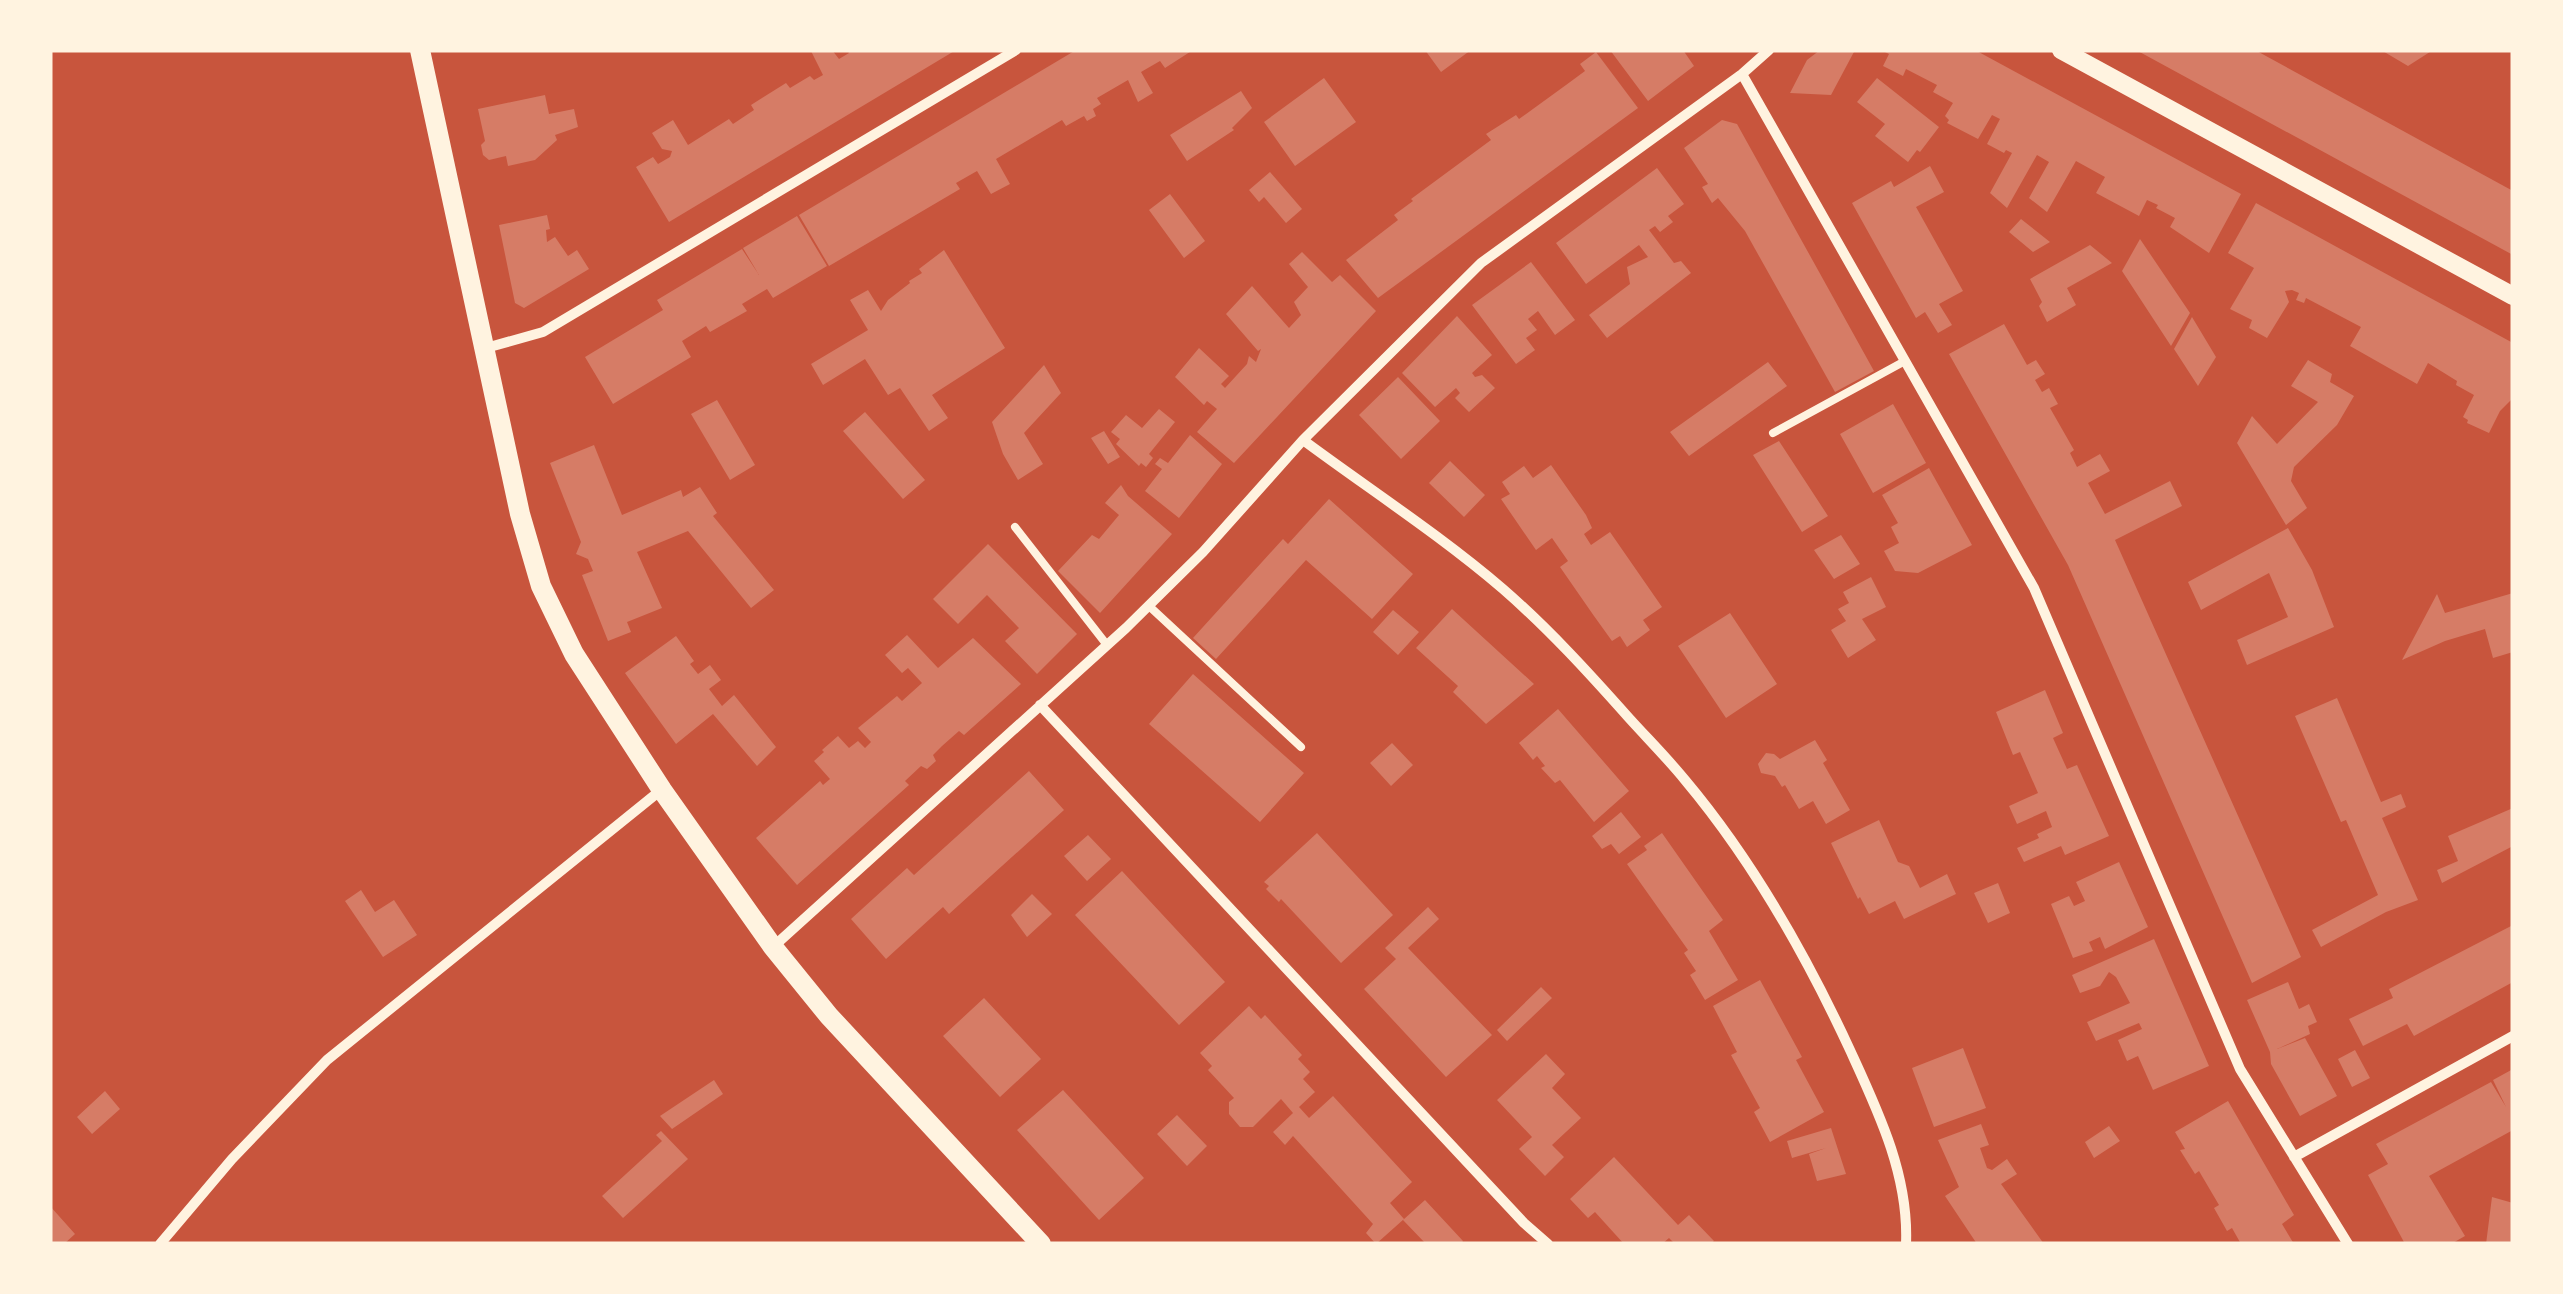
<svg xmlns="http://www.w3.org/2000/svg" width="2563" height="1294" viewBox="0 0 2563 1294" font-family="'Zilla Slab',serif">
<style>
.building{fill:#d67c66}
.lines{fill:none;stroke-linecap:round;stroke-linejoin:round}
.service{stroke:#fff3e0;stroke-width:8}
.minor{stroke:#fff3e0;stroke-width:10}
.tertiary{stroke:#fff3e0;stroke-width:18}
.secondary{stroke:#fff3e0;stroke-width:20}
</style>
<rect width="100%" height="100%" fill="#c8553d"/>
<path class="building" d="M814 50H832L839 59 849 53 847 50H956L669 222 636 167 653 157 658 164 670 157 672 151 662 149 652 133 673 120 688 145 729 119 733 124 754 110 751 105 786 83 790 88 810 76 814 80 823 75 811 51Z
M1076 50H1193L1165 68 1160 61 1141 72 1153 93 1138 102 1128 80 1097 98 1101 104 1093 109 1096 116 1087 121 1084 116 1066 126 1062 120 996 159 1010 184 991 194 977 171 956 183 960 189 829 266 799 215Z
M1425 50H1471L1441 72Z
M1610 50H1683L1694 66 1648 101Z
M1820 50H1855L1831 95 1790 93 1807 60Z
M1881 50H1975L2241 194 2209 253 2170 227 2175 218 2156 208 2158 205 2147 200 2139 216 2096 193 2105 177 2076 161 2047 212 2029 198 2049 162 2037 155 2007 208 1990 193 2012 153 2006 150 2004 153 1987 144 2000 119 1992 115 1978 139 1947 123 1949 120 1945 116 1953 103 1933 92 1937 85 1906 69 1903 76 1883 66 1889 54Z
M2136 50H2255L2513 191V255Z
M2381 50H2433L2408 66Z
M1596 52 1638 108 1378 298 1346 260 1398 220 1394 215 1413 201 1411 199 1491 140 1486 134 1516 115 1519 119 1566 85 1585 71 1580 64Z
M1324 78 1356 122 1295 166 1264 122Z
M1877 78 1939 127 1920 152 1917 150 1908 162 1875 136 1885 124 1857 102Z
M1241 91 1252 108 1232 128 1234 130 1187 161 1170 135Z
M545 95 549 114 574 109 578 127 555 135 557 140 535 160 508 166 506 156 489 160 483 155 481 145 485 141 478 109Z
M1722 120 1737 124 1874 371 1835 392 1745 231 1718 198 1712 203 1702 187 1708 184 1684 148Z
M1930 166 1944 192 1916 207 1963 291 1939 304 1952 325 1938 333 1925 312 1916 318 1852 203 1891 181 1894 187Z
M1657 168 1684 204 1668 216 1673 222 1660 232 1655 226 1649 230 1674 263 1681 261 1691 273 1607 338 1589 315 1630 284 1627 267 1648 257 1639 245 1586 284 1556 243Z
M1270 172 1302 209 1286 223 1264 197 1259 202 1249 190Z
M1170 194 1205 241 1184 258 1149 210Z
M2256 203 2513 343V398L2500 411 2489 433 2467 423 2468 420 2463 417 2474 395 2456 385 2457 381 2428 363 2417 384 2350 346 2361 327 2306 298 2304 303 2296 300 2299 293 2292 290 2285 291 2289 302 2267 338 2249 328 2252 320 2230 309 2254 268 2228 253Z
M547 215 550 229 546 230 547 242 555 237 568 256 577 250 589 269 524 308 515 303 499 225Z
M797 216 827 266 773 298 767 289 742 304 747 311 710 332 706 326 682 341 691 357 613 404 585 357 663 310 657 300 742 249 759 275 743 248Z
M2021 219 2050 242 2033 252 2009 232Z
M2140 239 2190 313 2171 346 2122 271Z
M2090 245 2112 263 2067 288 2076 305 2047 322 2039 306 2042 302 2030 279Z
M944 250 1005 348 932 395 948 418 929 431 900 388 888 395 865 359 823 385 811 364 868 330 850 300 868 290 881 311 888 300 910 283 909 281 922 273 919 269Z
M1302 252 1332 282 1340 275 1376 311 1234 463 1197 432 1217 409 1207 401 1204 405 1175 377 1199 348 1229 376 1221 384 1225 388 1247 364 1249 356 1256 362 1261 349 1258 351 1226 314 1252 286 1289 328 1301 315 1294 302 1308 287 1289 264Z
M1531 262 1575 320 1555 335 1538 311 1528 319 1537 330 1526 338 1535 350 1516 364 1472 305Z
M1457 316 1492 355 1472 373 1475 377 1482 375 1495 388 1469 412 1455 398 1460 393 1456 388 1435 407 1402 373Z
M2192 317 2216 357 2198 386 2174 349Z
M2004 324 2027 365 2036 360 2045 374 2035 380 2042 392 2049 388 2058 404 2050 408 2074 450 2070 453 2077 467 2100 454 2110 471 2088 483 2105 514 2170 481 2182 506 2115 540 2301 957 2252 983 2068 565 1949 354Z
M2308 360 2332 374 2330 382 2354 396 2337 425 2294 467 2291 481 2307 508 2286 525 2237 443 2252 416 2277 444 2318 402 2291 386Z
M1768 362 1787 386 1689 456 1670 432Z
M1044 365 1061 393 1024 433 1043 464 1018 480 1003 454 992 422Z
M1398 377 1440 421 1401 459 1359 415Z
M717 400 755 465 730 480 691 414Z
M1893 404 1926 463 1873 493 1840 434Z
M1159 409 1175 422 1149 454 1153 458 1146 467 1141 463 1139 466 1116 444 1120 439 1111 432 1126 415 1142 428Z
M865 412 925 480 903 499 843 431Z
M1104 431 1120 457 1108 464 1091 438Z
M1190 435 1222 464 1179 518 1145 491 1162 469 1155 464 1160 458 1168 463Z
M1779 441 1828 516 1802 532 1753 455Z
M594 445 622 515 681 490 683 497 700 487 717 513 713 516 774 590 751 608 688 531 637 552 662 608 627 622 631 632 608 641 582 575 593 571 588 559 576 554 581 542 550 463Z
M1450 461 1485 495 1464 517 1429 483Z
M1551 465 1586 515 1592 528 1584 534 1591 545 1610 532 1662 607 1643 620 1650 630 1627 647 1620 636 1612 641 1594 616 1560 567 1568 561 1552 538 1536 550 1501 499 1510 494 1502 482 1524 466 1533 478Z
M1929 468 1972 545 1918 573 1895 571 1884 551 1899 543 1891 527 1898 523 1882 495Z
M1121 485 1128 496 1172 534 1100 613 1058 571 1092 535 1099 539 1119 515 1105 503Z
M1329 499 1413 574 1372 619 1306 560 1216 659 1193 638 1283 539 1288 544Z
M2288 528 2312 570 2334 627 2247 665 2237 640 2288 617 2269 573 2201 610 2188 582Z
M1841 535 1860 564 1834 579 1814 550Z
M988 544 1077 634 1037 674 1005 641 1019 628 987 595 958 624 933 599Z
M1871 577 1886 607 1862 619 1876 640 1848 658 1831 630 1846 621 1838 609 1849 603 1843 592Z
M2513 593V652L2493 658 2485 629 2445 641 2402 660 2437 594 2445 613Z
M1452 609 1534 684 1486 724 1453 692 1458 686 1416 648Z
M1393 610 1419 632 1398 655 1373 632Z
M1730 613 1777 684 1726 718 1678 646Z
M907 635 938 668 973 638 1021 684 964 735 959 731 942 746 933 755 936 761 927 769 921 766 905 781 909 785 797 885 756 838 820 781 823 785 830 779 814 761 824 752 822 750 838 736 849 748 858 741 865 748 871 742 858 728 897 696 902 701 922 683 908 668 902 673 885 655Z
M676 636 694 661 690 664 698 674 710 665 721 680 709 689 722 706 734 695 776 747 757 766 713 714 676 744 625 673Z
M1193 674 1304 773 1260 822 1149 724Z
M2045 690 2063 733 2053 738 2067 769 2077 765 2109 836 2065 855 2061 846 2024 862 2017 848 2039 838 2037 834 2052 827 2046 811 2017 824 2009 806 2038 793 2020 752 2013 755 1996 712Z
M2337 698 2381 802 2401 794 2406 807 2382 818 2418 900 2386 912 2321 947 2312 930 2378 895 2346 820 2341 822 2295 716Z
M1558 709 1629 791 1594 822 1560 780 1555 783 1541 768 1545 766 1537 756 1533 760 1519 743Z
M1815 740 1827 760 1823 763 1850 810 1826 824 1813 801 1799 809 1785 785 1782 787 1775 776 1761 773 1758 764 1766 753 1774 754 1780 759Z
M1392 743 1413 765 1391 786 1370 763Z
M1029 771 1064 810 949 914 943 907 886 959 851 919 907 868 914 875Z
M2513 808V846L2442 883 2437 870 2458 861 2448 836Z
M1621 812 1641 837 1619 854 1611 844 1602 849 1592 836Z
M1879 820 1898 862 1909 866 1920 888 1947 874 1956 894 1904 919 1895 901 1869 914 1860 897 1858 899 1831 843Z
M1317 833 1393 915 1341 963 1281 899 1279 902 1266 889 1269 886 1264 882Z
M1662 833 1723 920 1709 931 1738 980 1705 1000 1690 975 1696 971 1684 953 1688 950 1627 864 1647 850 1644 846Z
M1088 835 1111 859 1087 881 1064 856Z
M2119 862 2148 927 2105 949 2100 937 2089 942 2093 951 2073 958 2051 904 2069 896 2074 906 2085 901 2076 882Z
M1122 871 1225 982 1179 1025 1075 915Z
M1998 883 2010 913 1988 923 1974 893Z
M361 890 375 912 394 900 417 935 383 957 345 901Z
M1032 894 1052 914 1027 937 1011 915Z
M1428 907 1439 919 1408 948 1492 1035 1446 1077 1364 989 1396 959 1385 948Z
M2513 925V982L2414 1036 2407 1024 2363 1046 2349 1019 2393 998 2389 989Z
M2154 939 2209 1066 2153 1090 2138 1056 2127 1061 2118 1040 2142 1029 2139 1023 2096 1041 2087 1022 2130 1003 2116 977 2109 972 2100 986 2080 993 2072 975Z
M1760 980 1802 1057 1796 1060 1824 1112 1770 1142 1754 1112 1760 1108 1731 1055 1737 1052 1713 1006Z
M2288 982 2299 1009 2309 1004 2317 1022 2308 1026 2310 1034 2277 1049 2305 1038 2337 1096 2300 1116 2271 1064 2270 1052 2247 1000Z
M1541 987 1552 998 1507 1041 1497 1030Z
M984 998 1041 1059 1000 1097 943 1036Z
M1249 1006 1261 1019 1265 1015 1302 1055 1298 1059 1310 1072 1303 1079 1315 1092 1299 1107 1309 1118 1333 1096 1412 1182 1390 1203 1404 1219 1376 1244 1366 1233 1373 1224 1293 1136 1285 1145 1273 1132 1293 1113 1281 1099 1253 1127H1240L1229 1114V1102L1234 1098 1208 1070 1212 1066 1200 1053Z
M1963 1048 1986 1108 1934 1127 1912 1068Z
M2355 1050 2370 1078 2352 1087 2338 1059Z
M1546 1054 1565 1074 1552 1088 1581 1118 1552 1145 1564 1157 1545 1176 1519 1149 1532 1137 1497 1100Z
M2513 1069V1130L2429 1176 2465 1236 2451 1244H2405L2368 1175 2388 1164 2376 1144 2491 1082 2506 1107 2493 1080Z
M714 1080 723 1094 672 1129 660 1116Z
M1063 1090 1144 1178 1099 1220 1017 1130Z
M105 1091 120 1109 92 1134 77 1117Z
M2228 1101 2294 1215 2282 1224 2294 1244H2241L2232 1228 2227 1231 2214 1208 2219 1205 2199 1171 2195 1174 2180 1150 2185 1149 2175 1132Z
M1177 1115 1207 1146 1187 1166 1157 1134Z
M1981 1124 1989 1145 1980 1148 1987 1168 1992 1170 2007 1159 2017 1174 2001 1184 2044 1244H1977L1945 1196 1959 1187 1938 1140Z
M2109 1126 2120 1141 2094 1158 2085 1142Z
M1831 1128 1846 1174 1817 1181 1809 1154 1826 1148 1792 1158 1787 1141Z
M661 1131 688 1159 623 1218 602 1196 662 1141 656 1135Z
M1614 1157 1678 1225 1689 1215 1714 1241 1710 1244H1675L1669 1238 1662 1244H1624L1595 1212 1588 1218 1570 1199Z
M2492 1197 2513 1203V1244H2486Z
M1425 1200 1463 1241 1461 1244H1426L1403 1220Z
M50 1206 75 1234 64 1244H50Z"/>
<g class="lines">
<path class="service" d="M1773 433 1905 361
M1015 527 1107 645
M1149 606 1301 747"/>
<path class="minor" d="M1742 74 2034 588 2240 1069 2348 1244
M486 348 543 332 1016 50
M1303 440C1369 489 1440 535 1503 589 1549 629 1589 673 1629 718 1648 739 1668 759 1685 780 1753 861 1806 955 1850 1050 1878 1111 1909 1175 1906 1244
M1040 705 1524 1223 1548 1244
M773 947 1126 628 1203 552 1303 440 1481 263 1742 74 1769 50
M2294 1157 2513 1036
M160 1244 232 1159 327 1060 661 790"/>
<path class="tertiary" d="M2061 50 2513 296"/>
<path class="secondary" d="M420 50 520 514 541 586 574 654 662 790 773 947 829 1016 1041 1244"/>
</g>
<rect width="2563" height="1294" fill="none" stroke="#fff3e0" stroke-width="105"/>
</svg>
